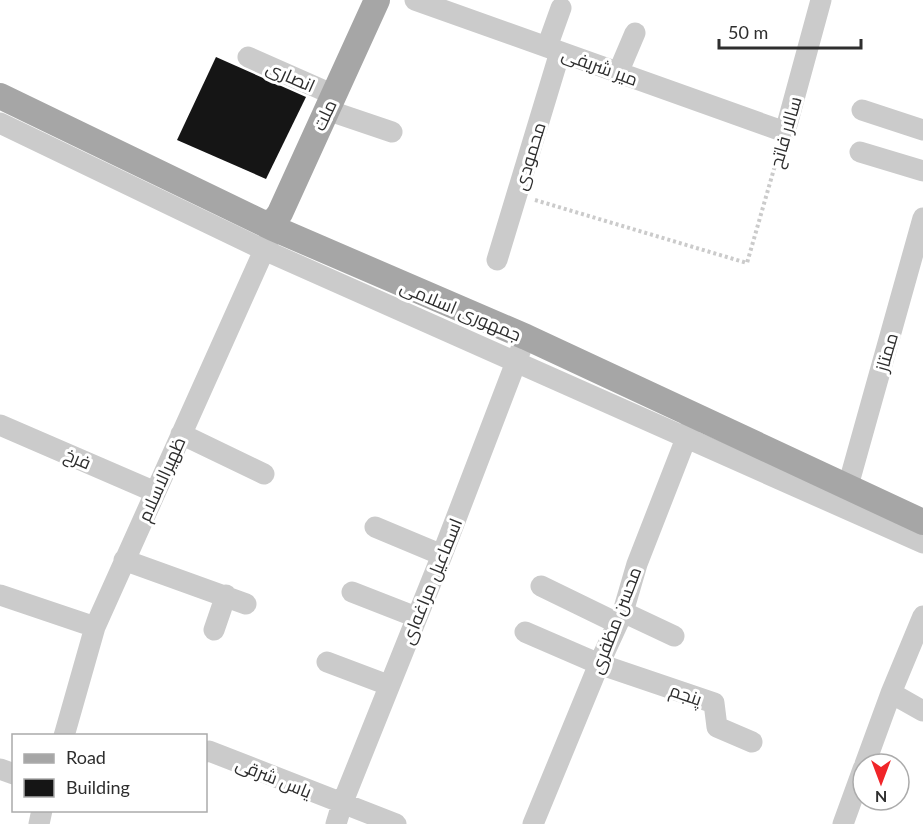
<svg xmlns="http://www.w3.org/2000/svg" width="923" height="824" viewBox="0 0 923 824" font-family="Lato,Cairo,sans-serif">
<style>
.building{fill:#151515}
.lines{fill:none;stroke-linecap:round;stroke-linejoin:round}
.path{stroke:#cbcbcb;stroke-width:4;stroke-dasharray:3 3;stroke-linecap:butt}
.minor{stroke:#cbcbcb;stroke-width:21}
.major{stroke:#a6a6a6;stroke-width:26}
.labels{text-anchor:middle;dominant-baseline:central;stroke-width:6;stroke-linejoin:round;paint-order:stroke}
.street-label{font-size:18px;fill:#2e2e2e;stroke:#fff}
</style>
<rect width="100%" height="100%" fill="#fff"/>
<path class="building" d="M216 57 306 97 266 179 177 140Z"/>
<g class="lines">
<path class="path" d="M535 200 747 263 780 148"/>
<path class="minor" d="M415 0 785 132 821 0
M547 47 561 8
M248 57 334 95
M618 73 635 33
M327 110 392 132
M862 110 923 130
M0 123 264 250 923 543
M860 152 923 171
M497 260 560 52
M0 425 155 492
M181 434 264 474
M848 486 923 218
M375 527 442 555
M124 560 246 604
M541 586 617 623
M352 592 416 617
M0 595 95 627
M623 612 674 636
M214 630 226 595
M525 632 599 664 714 703 717 727 752 742
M327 662 388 685
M891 693 923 711
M64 736 95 627 270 237
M206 752 209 751 396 824
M865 764 891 693 923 616
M0 769 14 774
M39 824 42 810
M336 824 342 804 442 555 521 349
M533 824 599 664 623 612 637 564 692 423
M843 824 863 769"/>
<path class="major" d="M0 96 273 228 526 337 923 522
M265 224 275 220 280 213 377 0"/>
</g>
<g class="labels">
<g class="street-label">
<text transform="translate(600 66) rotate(20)">میر شریفی</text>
<text transform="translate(291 76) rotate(24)">انصاری</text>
<text transform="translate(324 115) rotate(-65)">ملت</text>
<text transform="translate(785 132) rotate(-74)">سالار فاتح</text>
<text transform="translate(529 156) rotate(-73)">محمودی</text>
<text transform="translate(461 310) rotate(23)">جمهوری اسلامی</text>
<text transform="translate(886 352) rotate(-74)">ممتاز</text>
<text transform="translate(78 458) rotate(23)">فرخ</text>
<text transform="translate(161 479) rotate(-66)">ظهیرالاسلام</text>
<text transform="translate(431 581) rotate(-68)">اسماعیل مراغه‌ای</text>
<text transform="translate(615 620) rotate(-69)">محسن مظفری</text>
<text transform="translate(686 694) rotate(19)">پنجم</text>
<text transform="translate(274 777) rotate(22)">یاس شرقی</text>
</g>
</g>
<rect x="12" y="734" width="195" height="78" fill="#ffffff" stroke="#ababab" stroke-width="1.5"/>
<rect x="24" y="754" width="30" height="9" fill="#a6a6a6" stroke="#ababab" stroke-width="1.5"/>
<text x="66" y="764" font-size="18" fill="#2e2e2e">Road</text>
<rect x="24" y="779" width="30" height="18" fill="#151515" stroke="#ababab" stroke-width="1.5"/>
<text x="66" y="794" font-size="18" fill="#2e2e2e">Building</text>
<g transform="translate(881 782) rotate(180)"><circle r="28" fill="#ffffff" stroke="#ababab" stroke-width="1.5"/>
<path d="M0-4.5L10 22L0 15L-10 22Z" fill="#f02529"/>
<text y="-9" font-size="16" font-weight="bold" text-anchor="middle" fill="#2e2e2e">N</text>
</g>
<path d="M719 39v9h142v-9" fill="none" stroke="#2e2e2e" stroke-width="3"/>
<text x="728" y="39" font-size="18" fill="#2e2e2e" stroke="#ffffff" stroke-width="4.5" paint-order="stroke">50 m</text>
</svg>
